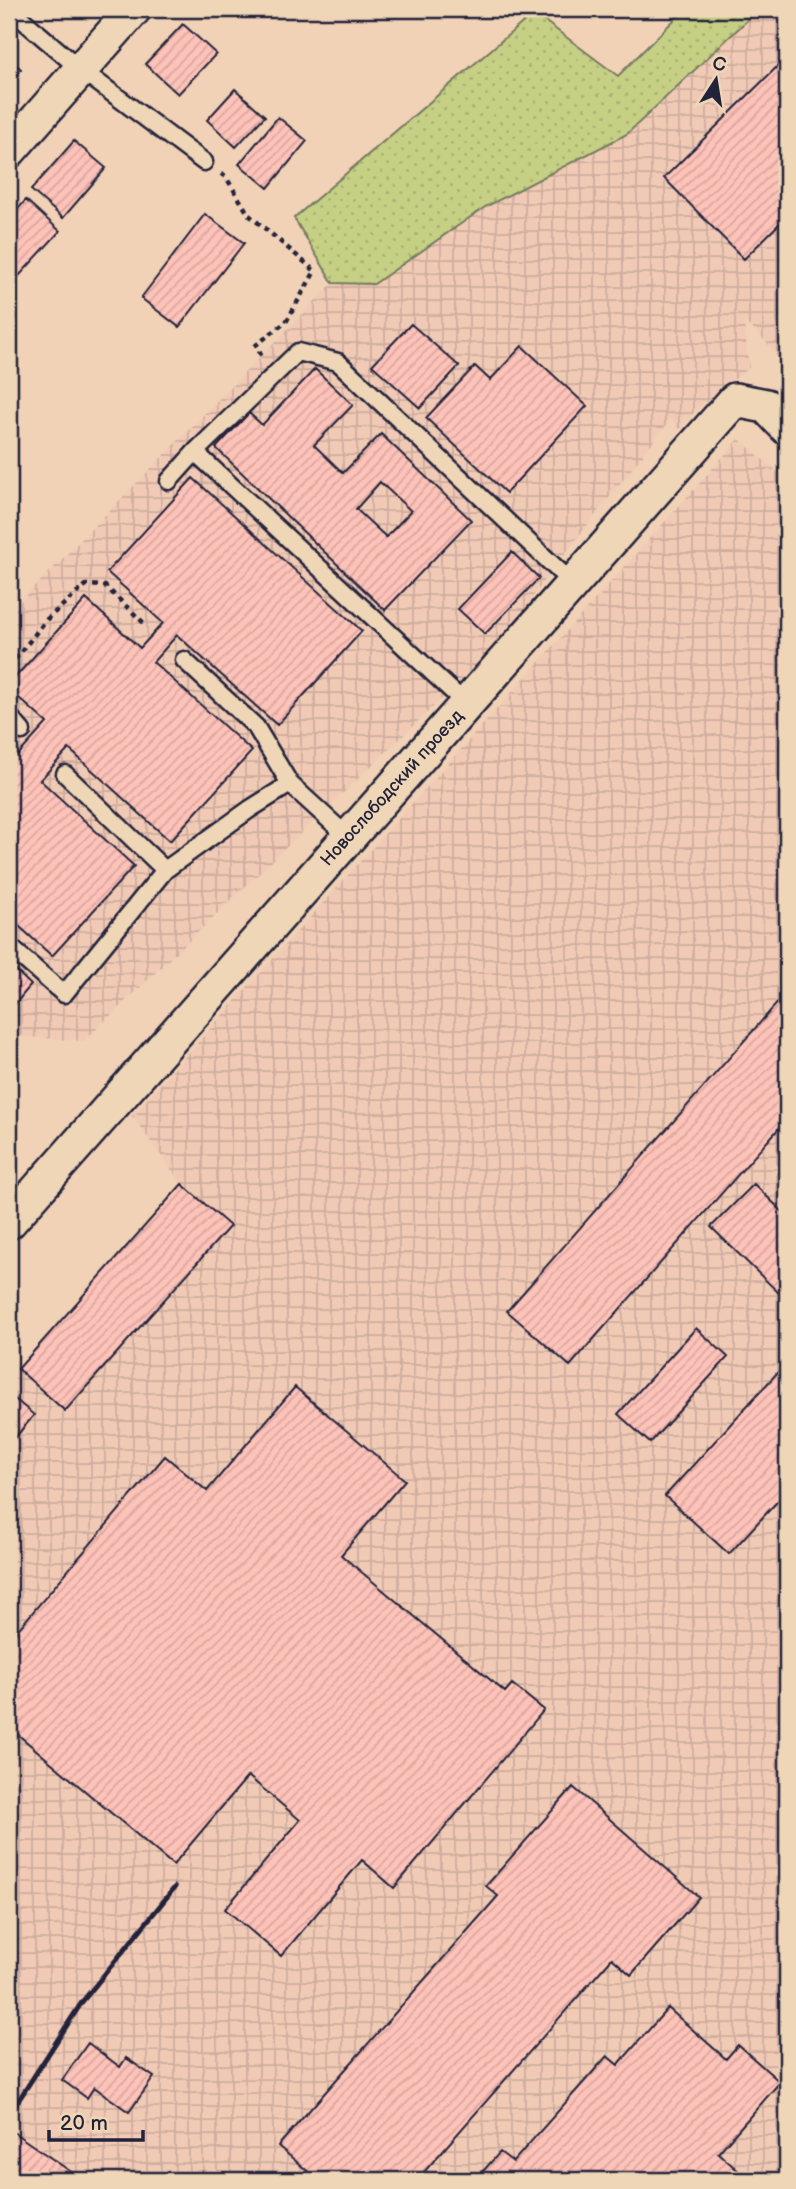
<svg xmlns="http://www.w3.org/2000/svg" width="796" height="2189" viewBox="0 0 796 2189" font-family="'Balsamiq Sans',sans-serif">
<style>
.industrial{fill:url(#industrial-grid)}
.grass{fill:url(#grass-dots);stroke:#747960;stroke-width:2}
.building{fill:url(#building-hatch);stroke:#22223b;stroke-width:2;fill-rule:evenodd}
.lines{fill:none;stroke-linecap:round;stroke-linejoin:round}
.lane-casing{stroke:#22223b;stroke-width:21}
.street-casing{stroke:#22223b;stroke-width:38}
.path{stroke:#22223b;stroke-width:4.5;stroke-dasharray:5 5;stroke-linecap:butt}
.lane{stroke:#eed6b6;stroke-width:16}
.street{stroke:#eed6b6;stroke-width:33}
.rail{stroke:#22223b;stroke-width:5}
.labels{text-anchor:middle;dominant-baseline:central;stroke-width:5;stroke-linejoin:round;paint-order:stroke}
.street-label{font-size:18px;fill:#22223b;stroke:#eed6b6}
</style>
<defs>
<pattern id="industrial-grid" width="8" height="8" patternUnits="userSpaceOnUse" patternTransform="scale(1.75)"><rect width="8" height="8" fill="#f1cab5"/><path d="M0 4h8M4 0v8" fill="none" stroke="#cead9d"/></pattern>
<pattern id="grass-dots" width="8" height="8" patternUnits="userSpaceOnUse" patternTransform="scale(1.75)"><rect width="8" height="8" fill="#c6d084"/><path d="M2 2h.1M6 6h.1" fill="none" stroke="#aab273" stroke-width="1.8" stroke-linecap="round"/></pattern>
<pattern id="building-hatch" width="6" height="6" patternUnits="userSpaceOnUse" patternTransform="scale(1.75)"><rect width="6" height="6" fill="#fdc2b8"/><path d="M-1 1l2-2M0 6l6-6M5 7l2-2" fill="none" stroke="#d9a69f"/></pattern>
</defs>
<rect width="100%" height="100%" fill="#f1d2b6"/>
<filter id="ink" filterUnits="userSpaceOnUse"><feTurbulence type="fractalNoise" baseFrequency=".0143" numOctaves="2"/><feDisplacementMap in="SourceGraphic" scale="14" xChannelSelector="R" yChannelSelector="G"/><feConvolveMatrix kernelMatrix="1 2 1 2 8 2 1 2 1" color-interpolation-filters="sRGB"/></filter>
<g filter="url(#ink)">
<path class="industrial" d="M759 9H787V371L768 344 744 321 749 368 698 408 679 429 671 419 545 579 505 638 84 1041 9 1036V613L333 283 375 284 485 207 627 134Z
M739 439 787 480V2180H9V1379L182 1184 132 1116Z"/>
<path class="grass" d="M685 9H759L627 134 485 207 374 284 333 283 294 218 534 13 618 76Z"/>
<path class="building" d="M183 24 216 54 178 94 145 64Z
M787 57V216L744 259 664 178Z
M9 58 21 69 9 83Z
M235 89 265 116 236 147 207 120Z
M278 117 307 141 268 188 239 164Z
M74 141 106 168 63 218 31 190Z
M26 200 60 231 9 287V219Z
M205 214 244 243 179 327 141 298Z
M411 324 459 366 420 408 372 365Z
M522 346 587 406 506 493 426 418 475 366 490 380Z
M315 369 353 405 314 445 343 473 381 434 471 520 385 610 216 448 249 413 262 425ZM380 482 411 511 386 537 356 509Z
M193 478 362 631 277 725 177 635 153 662 252 751 170 841 69 749 40 780 134 866 52 956 9 917V748L17 756 47 723 9 689V684L86 599 140 648 163 623 107 572Z
M512 552 539 578 485 634 458 609Z
M9 964 31 985 9 1011Z
M787 992V1119L570 1366 507 1311Z
M182 1184 230 1226 65 1411 18 1369Z
M754 1184 787 1216V1301L711 1227Z
M696 1328 728 1357 650 1443 618 1414Z
M787 1362V1491L729 1554 665 1496Z
M295 1387 405 1480 341 1555 505 1692 512 1684 544 1710 394 1888 362 1860 281 1956 225 1909 300 1820 248 1776 173 1865 9 1727V1640L165 1456 207 1491Z
M9 1394 34 1415 9 1445Z
M573 1787 699 1897 631 1975 612 1958 417 2180H318L278 2146 498 1896 486 1886Z
M668 2008 726 2059 738 2045 780 2082 718 2153 749 2180H475L500 2152 513 2162 607 2056 618 2065Z
M88 2043 120 2067 126 2058 154 2077 129 2112 94 2087 87 2098 62 2080Z
M13 2132 83 2180H9V2138Z"/>
<g class="lines">
<g class="lane-casing">
<path id="lane" d="M10 9 80 69 204 162
M195 452 298 352 338 362 573 584
M169 481 195 452 466 704
M184 660 256 727 290 784
M9 716 22 731
M65 774 165 870 250 809 290 784 348 837
M9 946 64 994 165 870"/>
</g>
<g class="street-casing">
<path id="street" d="M9 151 134 9
M9 1222 735 400 766 406 787 428"/>
</g>
<path class="path" d="M221 174 226 177 249 215 315 271 286 322 256 345 262 357
M9 667 47 619 86 585 105 586 145 624"/>
<use href="#lane" class="lane"/>
<use href="#street" class="street"/>
<path class="rail" d="M9 2115 82 2002 175 1887"/>
</g>
</g>
<g class="labels">
<g class="street-label">
<text transform="translate(392 788) rotate(-48)">Новослободский проезд</text>
</g>
</g>
<rect width="796" height="2189" fill="none" stroke="#eed6b6" stroke-width="35"/>
<rect x="18" y="18" width="761" height="2154" fill="none" stroke="#22223b" stroke-width="2.5" filter="url(#ink)"/>
<g transform="translate(716 80) rotate(12)" stroke="#eed6b6" stroke-width="5" paint-order="stroke">
<path d="M0-5L12 26L0 18L-12 26Z" fill="#22223b"/>
<text y="-10" font-size="19" font-weight="bold" text-anchor="middle" fill="#22223b">С</text>
</g>
<path d="M49 2130v10h94v-10" fill="none" stroke="#22223b" stroke-width="3.5"/>
<text x="60" y="2130" font-size="21" fill="#22223b" stroke="#eed6b6" stroke-width="5" paint-order="stroke">20 m</text>
</svg>
